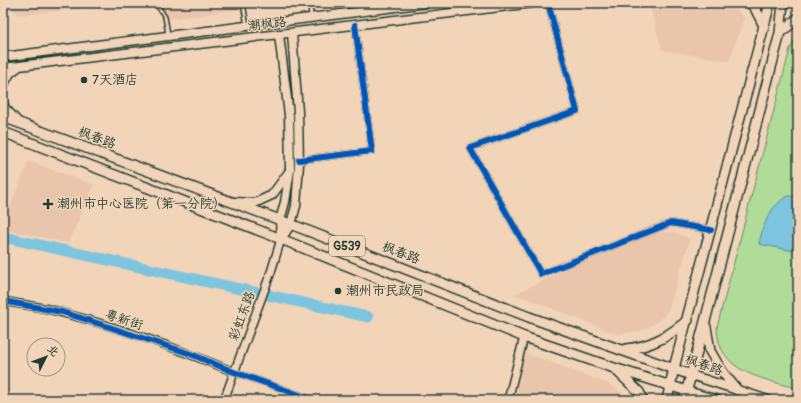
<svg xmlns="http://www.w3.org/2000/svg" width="801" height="403" viewBox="0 0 801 403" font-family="Pangolin,'LXGW WenKai TC',sans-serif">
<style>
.built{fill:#e9c5ab}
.green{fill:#b0db98;stroke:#688c66}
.water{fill:#7dc4de;stroke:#578e9a}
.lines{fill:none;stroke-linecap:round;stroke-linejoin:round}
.river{stroke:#7dc4de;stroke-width:11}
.service-casing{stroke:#1f3d34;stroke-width:6}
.minor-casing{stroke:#1f3d34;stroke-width:8}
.tertiary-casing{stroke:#1f3d34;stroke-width:10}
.secondary-casing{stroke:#1f3d34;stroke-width:11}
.primary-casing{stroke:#1f3d34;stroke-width:12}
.trunk-casing{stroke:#1f3d34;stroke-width:12}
.service{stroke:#f2d4b8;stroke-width:3}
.minor{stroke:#f2d4b8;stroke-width:5.5}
.tertiary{stroke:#f2d4b8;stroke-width:7}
.secondary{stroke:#f2d4b8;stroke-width:8}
.primary{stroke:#f2d4b8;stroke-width:9}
.trunk{stroke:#f2d4b8;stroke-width:9}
.cycleway-casing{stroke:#f2d4b8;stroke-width:8}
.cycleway{stroke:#0057b8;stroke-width:6}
.poi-dot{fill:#1f3d34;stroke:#f2d4b8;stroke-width:1.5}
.labels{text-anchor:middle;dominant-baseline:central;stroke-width:3;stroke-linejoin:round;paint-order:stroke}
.shield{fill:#f2d4b8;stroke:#5e6a5c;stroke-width:1}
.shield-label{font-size:12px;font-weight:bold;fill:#1f3d34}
.street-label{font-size:13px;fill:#1f3d34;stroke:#f2d4b8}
.poi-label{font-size:13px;fill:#1f3d34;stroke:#f2d4b8;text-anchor:start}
</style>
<rect width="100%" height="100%" fill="#f2d4b8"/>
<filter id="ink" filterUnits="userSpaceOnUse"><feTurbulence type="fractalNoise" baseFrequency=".025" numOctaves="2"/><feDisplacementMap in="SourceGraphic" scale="8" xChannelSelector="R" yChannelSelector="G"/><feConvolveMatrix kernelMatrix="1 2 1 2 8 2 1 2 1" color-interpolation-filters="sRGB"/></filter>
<g filter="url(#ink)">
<path class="built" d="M8 3H138L19 15Z
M152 3H242L243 9 162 20Z
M649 3H731L744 18 729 61 662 50Z
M29 161 94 185 68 243 3 229V223Z
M674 232 690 239 669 308 664 316 654 324 641 331 617 334 515 294 605 251 656 233Z
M525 353 609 384 618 390 629 400H515Z"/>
<path class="green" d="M798 34V389C763 378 717 373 717 327L790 49Z"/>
<path class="water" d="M788 196H794L798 198V252L759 244C763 224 770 206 788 196Z"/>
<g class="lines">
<path class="river" d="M3 237 368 317"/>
<g class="service-casing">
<path id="service" d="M156 3 165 17 168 34
M243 3 247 26
M310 3 311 17"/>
</g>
<g class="minor-casing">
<path id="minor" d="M358 3 363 11
M548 3 577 111 470 148 541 274 671 223 711 230
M299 160 372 151 355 25
M234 372 314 400"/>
</g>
<g class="tertiary-casing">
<path id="tertiary" d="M3 301C23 305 44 307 63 313 121 328 179 349 234 372
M224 400 271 272 281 239
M508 400 524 337"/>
</g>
<g class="secondary-casing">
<path id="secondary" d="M279 35 289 115 290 170 285 202 280 220 281 239
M3 56H11L427 3
M3 68 533 3
M3 86 10 73 18 67
M3 102 4 107 19 123
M235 202 255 203 272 195 289 172
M281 239 291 224 296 206 299 164 298 112 292 33
M691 375 768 400
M687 391 718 400"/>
</g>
<g class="primary-casing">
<path id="primary" d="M750 3 755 8 764 26
M780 33 798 18
M706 327 710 351 721 370 737 390
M674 368 770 3
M691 375 780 33 783 3"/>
</g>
<g class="trunk-casing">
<path id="trunk" d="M3 117 280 220 529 317 691 375 684 400
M3 132 281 239 524 337 614 368 687 391
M626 349C650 347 669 336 688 320
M616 370 639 392 643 400
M667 400 674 368"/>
</g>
<use href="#service" class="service"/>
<use href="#minor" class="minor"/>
<use href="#tertiary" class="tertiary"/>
<use href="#secondary" class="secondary"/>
<use href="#primary" class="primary"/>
<use href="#trunk" class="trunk"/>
<g class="cycleway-casing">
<path id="cycleway" d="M548 3 577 111 470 148 541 274 671 223 711 230
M299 160 372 151 355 25
M3 301 62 312 100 324 188 353 234 372 314 400"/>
</g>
<use href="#cycleway" class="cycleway"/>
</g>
</g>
<g class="poi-dot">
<circle cx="84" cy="80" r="4"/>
<path d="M46 198h4v4h4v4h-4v4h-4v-4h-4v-4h4z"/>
<circle cx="338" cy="291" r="4"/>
</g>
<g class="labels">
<rect class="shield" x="329" y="236" width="36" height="20" rx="3"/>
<g class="shield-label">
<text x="347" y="246">G539</text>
</g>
<g class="street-label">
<text transform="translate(267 24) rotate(-7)">潮枫路</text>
<text transform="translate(97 138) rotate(20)">枫春路</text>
<text transform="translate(401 253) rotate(21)">枫春路</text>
<text transform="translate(242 316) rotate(-70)">彩虹东路</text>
<text transform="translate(124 320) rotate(18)">粤新街</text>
<text transform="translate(704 365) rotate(19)">枫春路</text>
</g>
<g class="poi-label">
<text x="92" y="80">7天酒店</text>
<text x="57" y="204">潮州市中心医院（第一分院）</text>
<text x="346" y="291">潮州市民政局</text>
</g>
</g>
<rect width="801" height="403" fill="none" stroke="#f2d4b8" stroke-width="16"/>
<rect x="8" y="8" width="785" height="387" fill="none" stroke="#1f3d34" stroke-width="1.5" filter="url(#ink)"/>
<g transform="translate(46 357) rotate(48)"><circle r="19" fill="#f2d4b8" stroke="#9e9883"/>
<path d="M0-3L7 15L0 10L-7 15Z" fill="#1f3d34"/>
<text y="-6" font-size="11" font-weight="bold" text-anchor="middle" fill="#1f3d34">北</text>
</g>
</svg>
